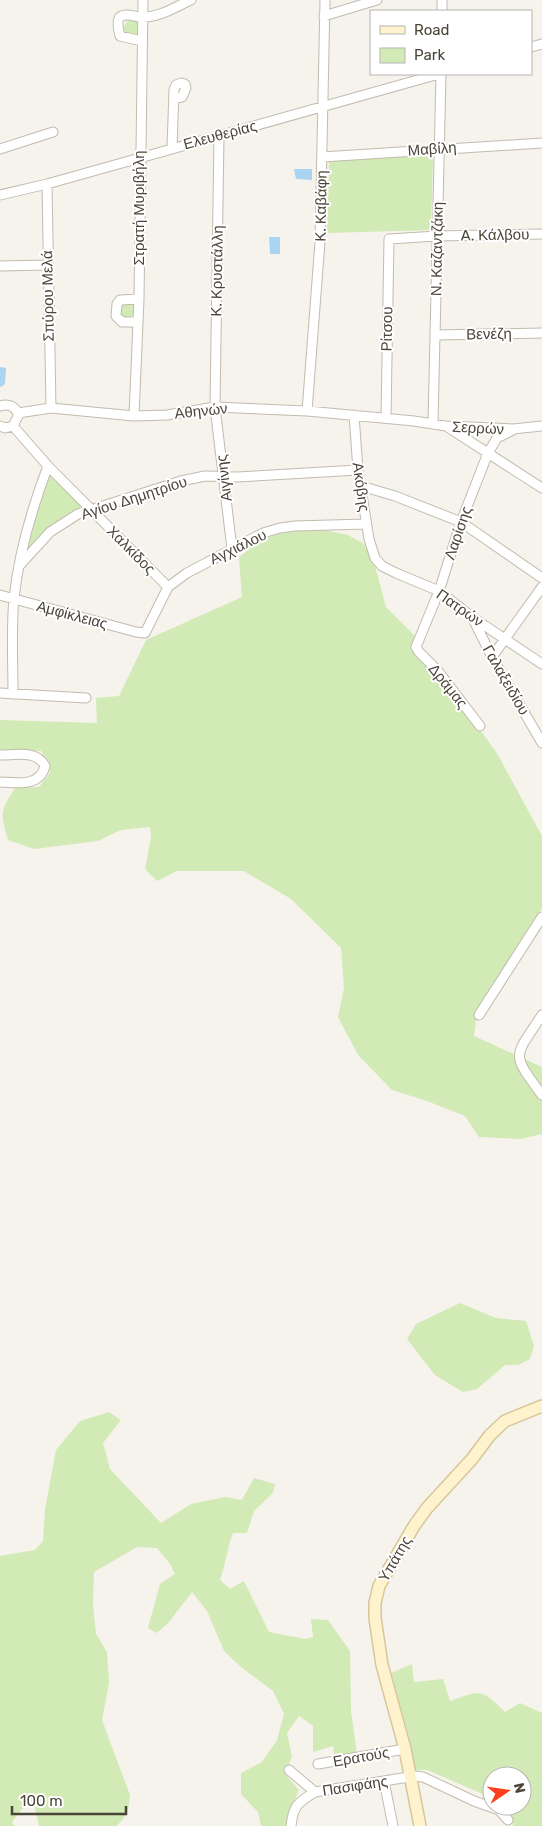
<svg xmlns="http://www.w3.org/2000/svg" width="542" height="1826" viewBox="0 0 542 1826" font-family="Rubik,sans-serif">
<style>
.green{fill:#d2eab5}
.water{fill:#a9d4f2}
.lines{fill:none;stroke-linecap:round;stroke-linejoin:round}
.street-casing{stroke:#c2bbae;stroke-width:11}
.secondary-casing{stroke:#d6c79b;stroke-width:14}
.street{stroke:#fff;stroke-width:9}
.secondary{stroke:#fff3cd;stroke-width:11}
.labels{text-anchor:middle;dominant-baseline:central;stroke-width:4;stroke-linejoin:round;paint-order:stroke}
.street-label{font-size:15px;fill:#4b4439;stroke:#fff}
</style>
<rect width="100%" height="100%" fill="#f6f3ec"/>
<path class="green" d="M124 28a8 8 0 1 1 16 0a8 8 0 1 1-16 0Z
M433 155 431 230 327 233 329 161Z
M119 310a8 8 0 1 1 16 0a8 8 0 1 1-16 0Z
M50 473 83 506 47 528 26 553 40 500Z
M324 530 348 535 364 544 375 566 386 607 415 636 412 643 414 654 456 696 498 755 542 836V908L477 1012 474 1036 542 1067V1134L521 1139 479 1137 465 1116 427 1101 392 1090 358 1055 338 1017 344 988 341 948 291 899 244 871H177L157 881 145 869 151 838 150 827 121 830 98 841 34 849 8 840C0 812 0 812 15 788L39 787 50 773 49 761 41 751 0 752V720L97 723 96 698 119 696 146 640 242 597 239 557C246 552 253 545 261 541 280 530 304 531 324 530Z
M460 1303 496 1318 526 1321 534 1346 530 1359 518 1365H505L477 1389 463 1392 435 1375 407 1339 416 1324Z
M109 1412 121 1420 103 1443 110 1469 161 1523 191 1504 225 1497 242 1500 254 1478 275 1484 273 1493 254 1511 247 1533H233C227 1548 226 1564 220 1580L230 1589 244 1581 269 1632 305 1639 313 1637 311 1619 328 1620 350 1651 351 1711 357 1755 335 1759 333 1746 313 1752V1726L299 1716 287 1733 292 1756 286 1775 299 1790 288 1814 287 1826H261L258 1812 241 1794V1773L262 1762 277 1740 284 1714 273 1691 241 1667 224 1651 207 1611 192 1592 169 1622 157 1633 148 1628 160 1584 175 1574 170 1564 157 1548 137 1547 94 1572 93 1606 96 1634 107 1652 109 1683 102 1720 130 1795C129 1809 127 1817 116 1826H39L34 1804 22 1809 12 1822 15 1826H0V1556L35 1550 43 1541 45 1509 56 1450 80 1421Z
M412 1664 414 1682 443 1679 450 1701C480 1690 482 1688 505 1712L520 1703 542 1713V1826H513L509 1806H522V1776H492V1798L427 1770H415L407 1730 391 1673Z"/>
<path class="water" d="M294 169H312V180L296 179Z
M269 237H280V254H270Z
M0 367 6 368 5 384 1 387 0 386Z"/>
<g class="lines">
<g class="street-casing">
<path id="street" d="M442 11V0
M324 16 377 0
M142 41 120 36C119 32 116 21 120 17 124 13 134 16 139 17 157 19 175 7 191 0
M531 47 542 44
M219 135 215 407 232 549
M172 148 174 90 176 85 181 83 185 84 186 88 182 97 174 99
M0 149 53 132
M322 157 542 143
M47 184 51 408
M0 195 47 184 439 74
M0 266 47 265
M138 322H122L116 316 117 304 120 300 139 299
M436 335 542 333
M0 406C9 403 17 407 18 416L13 426 5 428 0 426
M307 411 320 242 325 0
M18 413 51 408 134 416 167 415 215 407 307 411 414 421 446 426 513 429 542 426
M354 415 358 470 369 539 375 558 382 566 396 573 439 591 472 617 542 664
M134 416 139 299 143 0
M386 418 389 239 437 236 542 234
M433 423 441 74
M13 426 48 466 168 587
M446 426 542 488
M361 486 395 496 461 522 542 578
M19 566 50 532 78 514 181 481 205 476 237 477 358 470
M0 595 136 632 145 633 168 587 187 573 263 533 280 528 295 526 366 524
M472 617 492 657 542 743
M492 657 542 587
M0 693 86 698
M13 694C13 662 11 630 14 598 19 552 32 508 48 466
M480 726 438 671 419 652 416 647 439 591 461 522 488 453 497 438 513 430
M0 755C16 755 37 750 45 766 40 787 17 783 0 782
M479 1015 542 917
M542 1015C514 1058 510 1052 542 1095
M318 1764 405 1749
M289 1770 315 1792
M384 1781 393 1826
M291 1826C293 1806 298 1802 315 1792L415 1776 423 1777 474 1801 499 1810 508 1820"/>
</g>
<g class="secondary-casing">
<path id="secondary" d="M420 1826 405 1749 382 1665 375 1618V1603L379 1586 414 1526 427 1508 472 1459 490 1435 505 1421 542 1406"/>
</g>
<use href="#street" class="street"/>
<use href="#secondary" class="secondary"/>
</g>
<g class="labels">
<g class="street-label">
<text transform="translate(220 135) rotate(-15)">Ελευθερίας</text>
<text transform="translate(432 149) rotate(-4)">Μαβίλη</text>
<text transform="translate(321 206) rotate(-89)">Κ. Καβάφη</text>
<text transform="translate(139 208) rotate(-90)">Στρατή Μυριβήλη</text>
<text transform="translate(495 235) rotate(-1)">A. Κάλβου</text>
<text transform="translate(437 249) rotate(-89)">Ν. Καζαντζάκη</text>
<text transform="translate(217 271) rotate(-89)">Κ. Κρυστάλλη</text>
<text transform="translate(48 296) rotate(-91)">Σπύρου Μελά</text>
<text transform="translate(387 329) rotate(-89)">Ρίτσου</text>
<text transform="translate(489 334) rotate(-1)">Βενέζη</text>
<text transform="translate(201 411) rotate(-6)">Αθηνών</text>
<text transform="translate(478 428) rotate(3)">Σερρών</text>
<text transform="translate(224 478) rotate(-97)">Αιγίνης</text>
<text transform="translate(361 487) rotate(82)">Ακόβης</text>
<text transform="translate(134 498) rotate(-18)">Αγίου Δημητρίου</text>
<text transform="translate(458 533) rotate(-71)">Λαρίσης</text>
<text transform="translate(238 547) rotate(-26)">Αγχιάλου</text>
<text transform="translate(131 550) rotate(45)">Χαλκίδος</text>
<text transform="translate(460 608) rotate(35)">Πατρών</text>
<text transform="translate(72 615) rotate(15)">Αμφίκλειας</text>
<text transform="translate(506 680) rotate(60)">Γαλαξειδίου</text>
<text transform="translate(448 686) rotate(51)">Δράμας</text>
<text transform="translate(395 1559) rotate(-60)">Υπάτης</text>
<text transform="translate(361 1757) rotate(-10)">Ερατούς</text>
<text transform="translate(355 1786) rotate(-9)">Πασιφάης</text>
</g>
</g>
<rect x="370" y="10" width="162" height="65" fill="#ffffff" stroke="#b7b4b0"/>
<rect x="380" y="26" width="25" height="8" fill="#fff3cd" stroke="#b7b4b0"/>
<text x="414" y="35" font-size="15" fill="#4b4439">Road</text>
<rect x="380" y="48" width="25" height="15" fill="#d2eab5" stroke="#b7b4b0"/>
<text x="414" y="60" font-size="15" fill="#4b4439">Park</text>
<g transform="translate(507 1791) rotate(77)"><circle r="24" fill="#ffffff" stroke="#b7b4b0"/>
<path d="M0-4L9 19L0 12L-9 19Z" fill="#fc3f1d"/>
<text y="-8" font-size="14" font-weight="bold" text-anchor="middle" fill="#4b4439">N</text>
</g>
<path d="M12 1806v8h114v-8" fill="none" stroke="#4b4439" stroke-width="2.5"/>
<text x="20" y="1806" font-size="15" fill="#4b4439" stroke="#ffffff" stroke-width="4" paint-order="stroke">100 m</text>
</svg>
